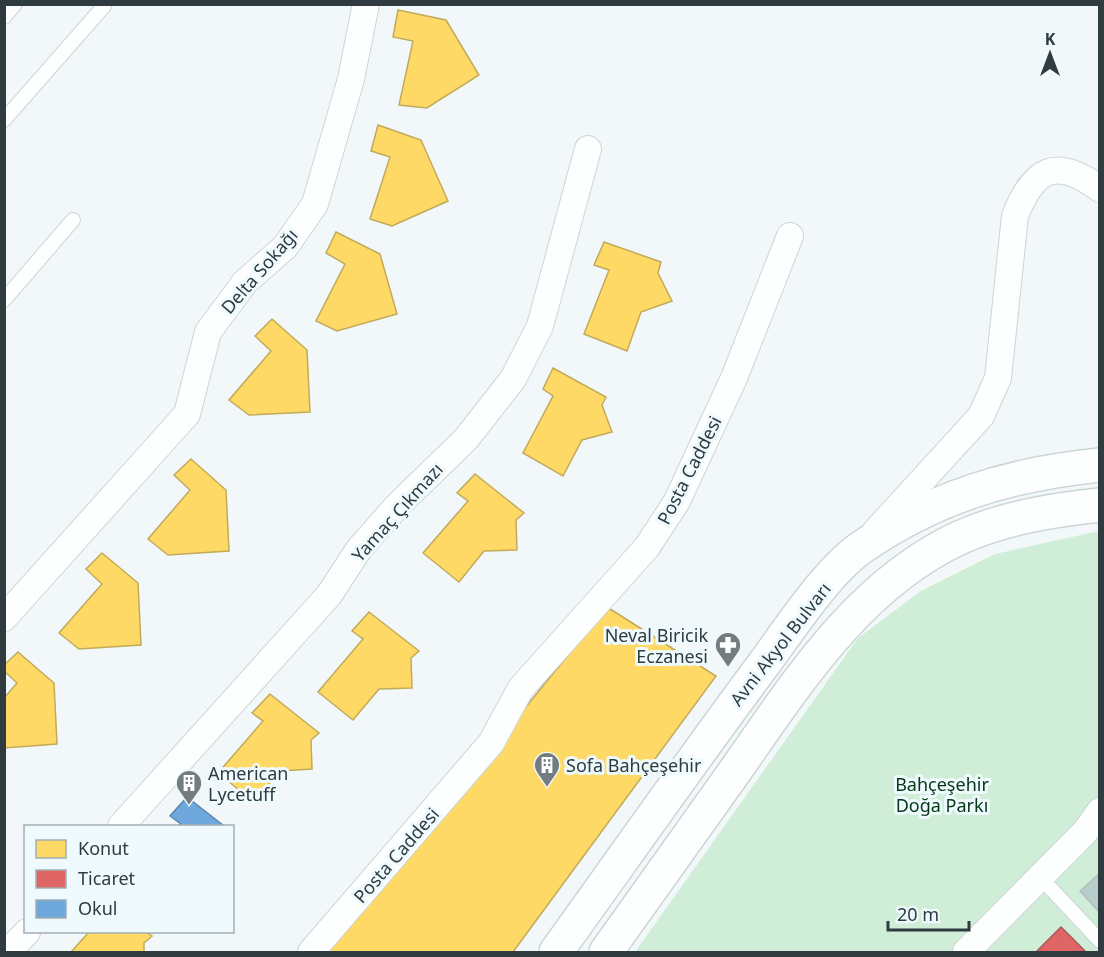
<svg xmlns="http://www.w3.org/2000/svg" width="1104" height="957" viewBox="0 0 1104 957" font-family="'Noto Sans',sans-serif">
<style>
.green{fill:#d0eed7}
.homes{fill:#ffd966;stroke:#c1aa5a;stroke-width:1.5}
.shops{fill:#e06666;stroke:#ab595a;stroke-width:1.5}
.schools{fill:#6fa8dc;stroke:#5c87ad;stroke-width:1.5}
.building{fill:#b7cecc;stroke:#b6bebe;stroke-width:1.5}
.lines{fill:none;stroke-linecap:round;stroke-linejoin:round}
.lane-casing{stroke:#ccd5d7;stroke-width:16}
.street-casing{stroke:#ccd5d7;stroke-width:28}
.secondary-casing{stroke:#ccd5d7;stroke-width:36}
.lane{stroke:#fdfefe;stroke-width:14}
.street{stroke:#fdfefe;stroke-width:26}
.secondary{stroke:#fdfefe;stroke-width:33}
.labels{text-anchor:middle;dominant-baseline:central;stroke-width:6;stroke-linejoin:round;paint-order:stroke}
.street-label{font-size:18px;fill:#2f3b3f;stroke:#eefafd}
.poi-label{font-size:18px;fill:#2f3b3f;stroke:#eefafd;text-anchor:start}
.park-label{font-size:18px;fill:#063714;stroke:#eefafd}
</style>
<rect width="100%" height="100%" fill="#f2f8fa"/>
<path class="green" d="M1099 531V952H635L858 638 921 591 995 554Z"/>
<path class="homes" d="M398 10 446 20 479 75 427 108 399 105 413 41 393 37Z
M378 125 421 140 448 201 392 226 370 219 390 157 371 151Z
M336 232 380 254 397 314 337 331 316 321 345 264 326 253Z
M604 242 661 262 658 273 672 301 641 312 627 351 584 334 609 270 594 265Z
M272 319 307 350 310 412 249 415 229 400 271 351 255 336Z
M553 368 606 397 602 405 612 432 582 440 563 476 523 453 553 396 543 389Z
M191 459 226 490 229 551 168 555 148 539 190 490 174 475Z
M475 474 524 513 516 520 517 550 484 551 459 582 423 553 468 501 457 493Z
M102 553 138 583 141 645 79 649 59 633 102 584 86 569Z
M607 607 716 676 513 952H327Z
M369 612 419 651 411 658 412 688 379 689 353 720 318 692 363 639 352 631Z
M18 652 54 683 57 744 4 748V698L17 683 4 671V665Z
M270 694 319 733 311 740 312 769 280 771 254 802 218 773 263 721 252 713Z
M89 932H146L152 936 144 943V952H71Z"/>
<path class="shops" d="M1061 927 1086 952H1036Z"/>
<path class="schools" d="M187 797 224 826H178L181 824 170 816Z"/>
<path class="building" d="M1100 873V913L1080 891Z"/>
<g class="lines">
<g class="lane-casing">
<path id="lane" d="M4 17 15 4
M4 120 104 6
M4 300 73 220
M1041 878 1100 941"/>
</g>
<g class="street-casing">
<path id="street" d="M875 532 981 416 998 378 1015 216C1034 168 1056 156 1100 189
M4 618 187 414 208 332 245 282 285 247 315 204 351 79 366 4
M121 826 329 595 359 549 398 505 466 439 513 379 540 326 588 149
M8 952 27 932
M311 952 491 743 521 688 647 547 677 501 734 378 790 236
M966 952 1085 832 1100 811"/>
</g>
<g class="secondary-casing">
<path id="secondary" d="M556 952C625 856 693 759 763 665 789 630 827 571 862 547 936 496 1011 474 1100 465
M606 952C649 892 692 831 735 771 796 684 858 585 959 538 1003 518 1052 510 1100 505"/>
</g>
<use href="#lane" class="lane"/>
<use href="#street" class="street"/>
<use href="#secondary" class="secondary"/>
</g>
<defs>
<g id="pharmacy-pin" transform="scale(1.35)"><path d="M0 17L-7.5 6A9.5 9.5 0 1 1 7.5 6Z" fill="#737d80" stroke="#eefafd"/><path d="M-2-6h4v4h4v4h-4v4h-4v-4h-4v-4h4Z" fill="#fff"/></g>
<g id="building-pin" transform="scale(1.35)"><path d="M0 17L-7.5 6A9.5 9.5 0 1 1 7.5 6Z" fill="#737d80" stroke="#eefafd"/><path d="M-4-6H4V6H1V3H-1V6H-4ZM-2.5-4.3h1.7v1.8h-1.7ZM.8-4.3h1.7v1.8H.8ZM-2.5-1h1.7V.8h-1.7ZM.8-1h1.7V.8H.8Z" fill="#fff"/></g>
</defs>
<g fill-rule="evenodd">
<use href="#pharmacy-pin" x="728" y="645"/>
<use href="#building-pin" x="547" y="765"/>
<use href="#building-pin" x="189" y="783"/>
</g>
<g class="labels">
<g class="street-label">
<text transform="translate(259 271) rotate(-49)">Delta Sokağı</text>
<text transform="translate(689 470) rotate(-63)">Posta Caddesi</text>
<text transform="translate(397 512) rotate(-48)">Yamaç Çıkmazı</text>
<text transform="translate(780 644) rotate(-52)">Avni Akyol Bulvarı</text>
<text transform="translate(396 855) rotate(-49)">Posta Caddesi</text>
</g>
<g class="poi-label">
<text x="708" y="635" text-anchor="end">Neval Biricik<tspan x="708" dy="21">Eczanesi</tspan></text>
<text x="566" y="765">Sofa Bahçeşehir</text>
<text x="208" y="773">American<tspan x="208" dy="21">Lycetuff</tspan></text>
</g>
<g class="park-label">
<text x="942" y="784">Bahçeşehir<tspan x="942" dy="21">Doğa Parkı</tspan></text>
</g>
</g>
<rect width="1104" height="957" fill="none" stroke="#2f3b3f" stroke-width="12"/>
<rect x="24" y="825" width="210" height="108" fill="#eefafd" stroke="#a2aeb1" stroke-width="1.5"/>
<rect x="36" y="840" width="30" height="18" fill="#ffd966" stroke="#a2aeb1" stroke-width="1.5"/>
<text x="78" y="855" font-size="18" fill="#2f3b3f">Konut</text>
<rect x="36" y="870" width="30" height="18" fill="#e06666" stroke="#a2aeb1" stroke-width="1.5"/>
<text x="78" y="885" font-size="18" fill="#2f3b3f">Ticaret</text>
<rect x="36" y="900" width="30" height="18" fill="#6fa8dc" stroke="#a2aeb1" stroke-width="1.5"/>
<text x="78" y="915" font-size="18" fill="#2f3b3f">Okul</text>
<g transform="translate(1050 54)" stroke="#eefafd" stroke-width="4.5" paint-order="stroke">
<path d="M0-4.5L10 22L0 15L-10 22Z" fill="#2f3b3f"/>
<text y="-9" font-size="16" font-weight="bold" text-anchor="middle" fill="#2f3b3f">K</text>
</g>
<path d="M888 921v9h81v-9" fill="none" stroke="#2f3b3f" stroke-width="3"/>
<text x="897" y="921" font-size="18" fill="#2f3b3f" stroke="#eefafd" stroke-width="4.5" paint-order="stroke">20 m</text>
</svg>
